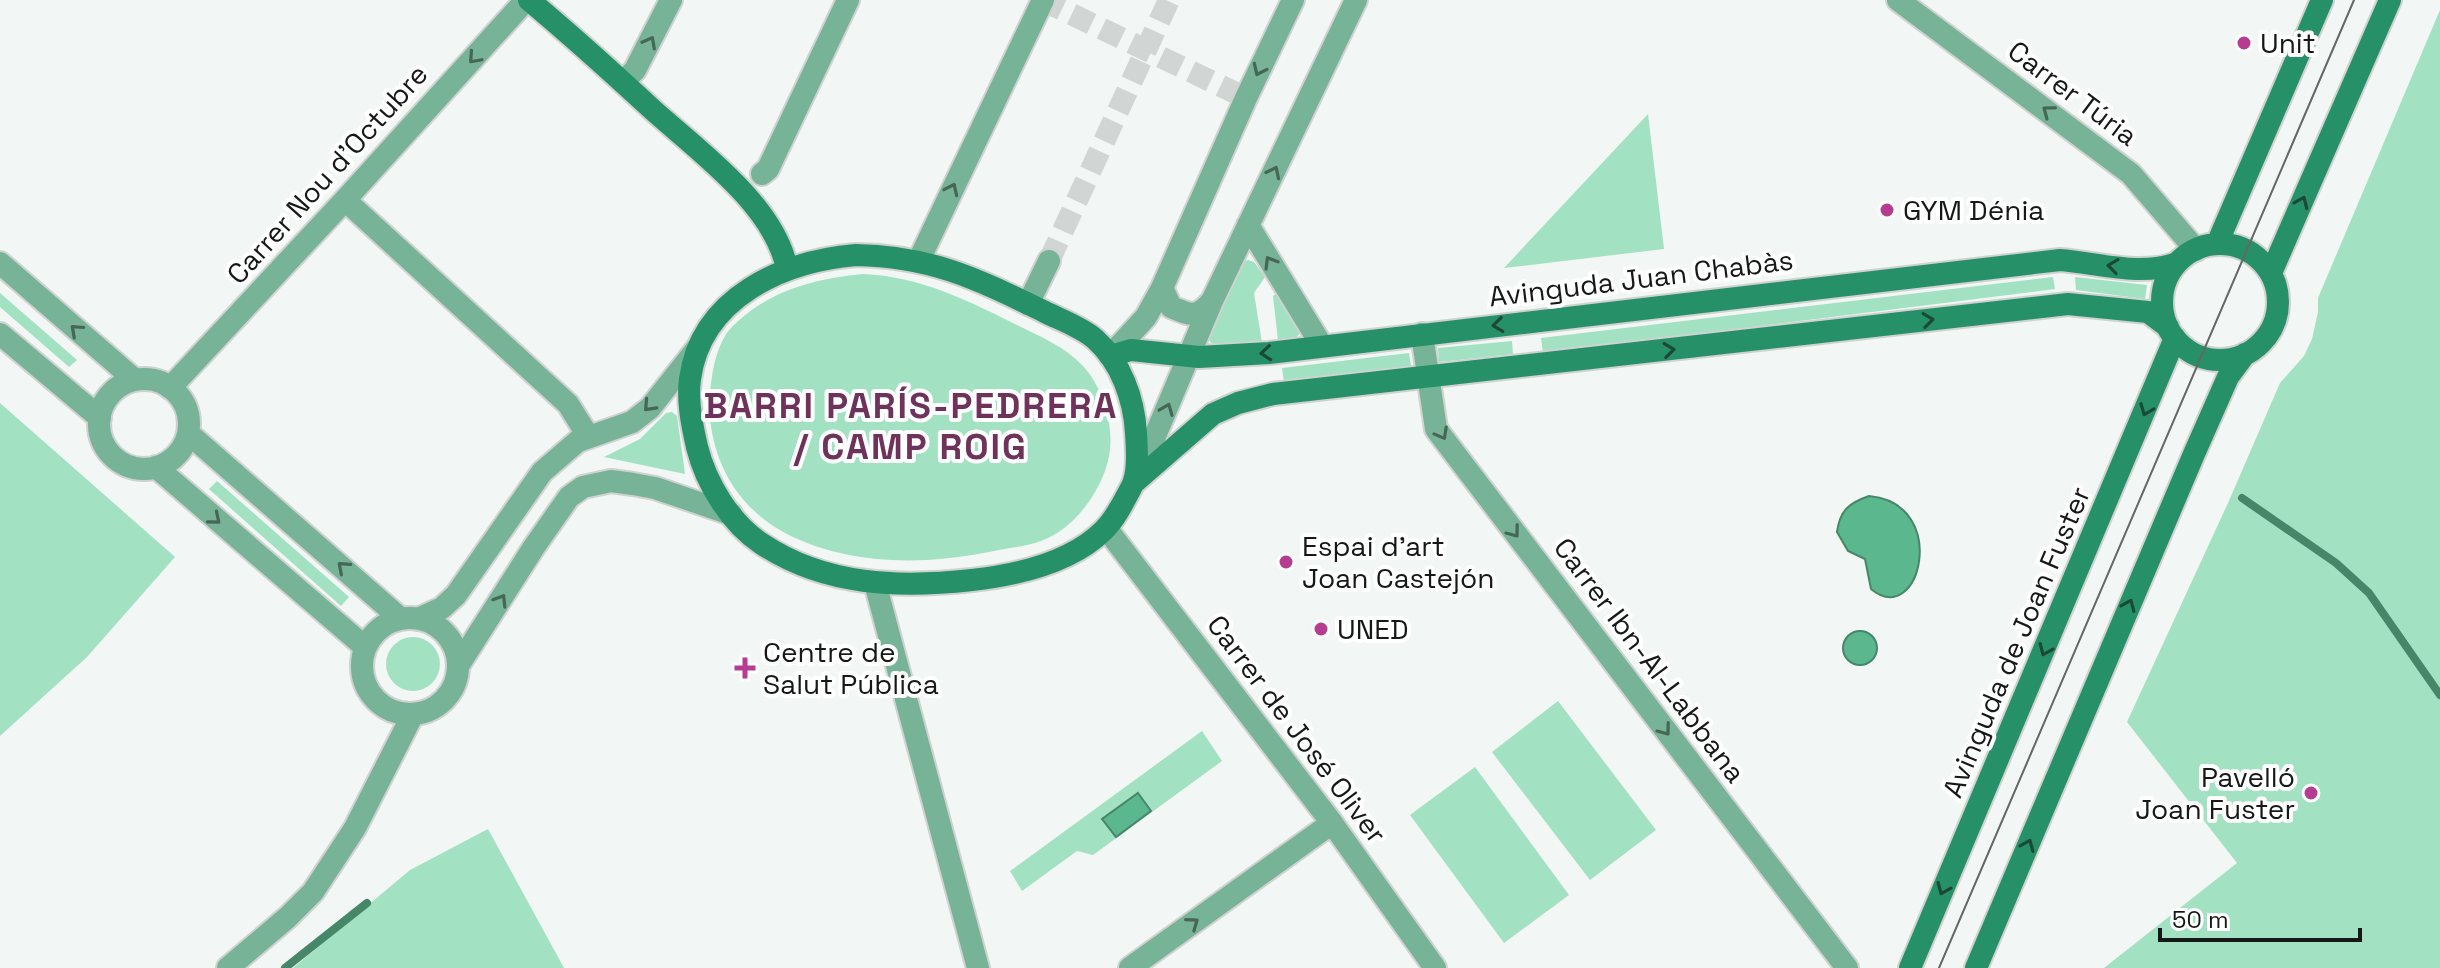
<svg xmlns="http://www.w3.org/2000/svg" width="2440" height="968" viewBox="0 0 2440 968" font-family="'Space Grotesk',sans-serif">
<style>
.green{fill:#a2e1c2}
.water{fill:#5ab78e;stroke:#46876a;stroke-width:2}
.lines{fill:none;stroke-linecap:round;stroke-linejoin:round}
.stream{stroke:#46876a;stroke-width:8}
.pedestrian-tunnel{stroke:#d1d5d3;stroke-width:22;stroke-dasharray:22 11;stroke-linecap:butt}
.pedestrian-casing{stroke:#cfd2d1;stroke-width:26}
.minor-casing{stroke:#cfd2d1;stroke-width:26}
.tertiary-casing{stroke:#cfd2d1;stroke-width:26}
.secondary-casing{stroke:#cfd2d1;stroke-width:26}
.pedestrian{stroke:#77b396;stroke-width:22}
.minor{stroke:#77b396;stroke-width:22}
.tertiary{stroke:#77b396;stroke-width:22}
.secondary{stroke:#269168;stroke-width:22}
.tram{stroke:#646766;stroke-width:2}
.oneway{stroke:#466656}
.oneway2{stroke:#1c4837}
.poi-dot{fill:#b63c90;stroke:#fff;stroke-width:3}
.labels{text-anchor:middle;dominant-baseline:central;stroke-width:8;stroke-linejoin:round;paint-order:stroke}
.poi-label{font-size:28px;fill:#161817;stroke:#fff;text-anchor:start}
.street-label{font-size:28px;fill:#161817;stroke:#fff}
.district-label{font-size:36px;font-weight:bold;letter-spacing:2px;fill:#6f325a;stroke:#fff}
</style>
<rect width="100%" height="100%" fill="#f2f6f4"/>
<path class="green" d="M2440 10V968H2104L2237 863 2127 722 2228 503 2280 383 2304 356 2312 339 2318 312V298Z
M1648 114 1664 249 1504 268Z
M1248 260 1254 262 1265 277 1254 293 1262 343 1213 345 1206 336 1242 262Z
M863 274C920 276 971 302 1021 327 1043 338 1065 347 1082 365 1104 388 1116 429 1108 461 1100 493 1073 530 1041 541 1028 546 1013 547 999 550 929 565 852 567 787 534 728 504 701 440 712 377 715 357 721 336 736 323 773 289 815 279 863 274Z
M2053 277 2055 289 1543 353 1541 338Z
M2075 277 2147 285 2145 299 2076 290Z
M0 293 77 360 69 367 0 307Z
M1276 294 1298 324 1301 332 1295 339 1278 340 1273 296Z
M1512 341 1513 354 1439 362 1438 348Z
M1409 353 1411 366 1284 381 1282 368Z
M0 403 175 557 87 657 0 736Z
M672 412 677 416 685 474 604 457 640 439 666 413Z
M217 481 349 597 341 606 209 489Z
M386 664a27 27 0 1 1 54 0a27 27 0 1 1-54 0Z
M1558 701 1656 830 1590 880 1492 752Z
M1202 731 1222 761 1093 855 1077 851 1022 891 1010 871Z
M1475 767 1569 895 1504 943 1410 815Z
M488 829 564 968H293L410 870Z"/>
<path class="water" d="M1869 496C1951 503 1920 630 1871 589L1865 559 1848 551 1837 532C1840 510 1849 503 1869 496Z
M1843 648a17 17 0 1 1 34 0a17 17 0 1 1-34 0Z
M1138 793 1151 811 1116 837 1102 819Z"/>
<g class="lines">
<path class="stream" d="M2242 498 2336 563 2369 593 2440 695
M285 968 367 903"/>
<path class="pedestrian-tunnel" d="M1042 0 1246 98
M1049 261 1169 0"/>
<g class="pedestrian-casing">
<path id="pedestrian" d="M762 174 768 169 848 0
M1028 304 1049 261"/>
</g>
<g class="minor-casing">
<path id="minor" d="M1898 0 2131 174 2196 250
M624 81 635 70 671 0
M345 200 568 404 588 436
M1248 225 1322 346
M0 263 135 380
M1162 288 1171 307C1191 315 1196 319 1212 301
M0 334 100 418
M1422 334 1436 429 1847 968
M1110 356 1146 317 1162 288 1246 98 1293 0
M99 424a45 45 0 1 1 90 0a45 45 0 1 1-90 0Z
M170 388 345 200 526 0
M188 433 401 619
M156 467 365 647
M1136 481 1212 301 1356 0
M1106 528 1332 823 1435 968
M362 666a48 48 0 1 1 96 0a48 48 0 1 1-96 0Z
M418 619 442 608 456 595 542 472 578 441 632 422 650 408 699 346
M458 666 534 547 569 497 583 487 611 481 633 484 655 488 731 514
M228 968 288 917 313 892 355 828 413 714
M1130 968 1332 823"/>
</g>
<g class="tertiary-casing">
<path id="tertiary" d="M919 260 1043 0
M875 583 978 968"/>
</g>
<g class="secondary-casing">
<path id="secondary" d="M529 0C572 36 613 73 654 111 700 152 775 206 787 269
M2217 244 2322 0
M2162 302a58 58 0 1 1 116 0a58 58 0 1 1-116 0Z
M856 255C932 256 979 280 1045 312 1061 320 1081 327 1095 339 1121 362 1134 399 1136 433 1137 450 1139 474 1131 488 1123 503 1116 518 1104 530 1071 563 1017 575 972 580 900 588 825 586 762 544 730 523 706 483 697 447 692 425 687 401 690 379 701 297 784 261 856 255Z
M2271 273 2390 0
M1110 356 1131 350 1199 357 1269 353 2060 260C2098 263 2141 277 2177 263
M1136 481 1213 414 1238 403 1273 394 2068 304 2148 312 2168 327
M1910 968 2175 338
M1976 968 2194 454 2228 377 2245 354"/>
</g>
<use href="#pedestrian" class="pedestrian"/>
<use href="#minor" class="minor"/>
<use href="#tertiary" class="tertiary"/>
<use href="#secondary" class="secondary"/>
<path class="tram" d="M1939 968 2354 0"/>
</g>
<defs><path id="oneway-chevron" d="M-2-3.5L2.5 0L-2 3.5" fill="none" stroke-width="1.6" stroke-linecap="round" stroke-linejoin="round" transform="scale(2)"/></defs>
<g class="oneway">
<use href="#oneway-chevron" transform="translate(650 42) rotate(-62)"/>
<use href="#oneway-chevron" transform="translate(474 58) rotate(132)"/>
<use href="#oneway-chevron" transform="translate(1259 70) rotate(115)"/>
<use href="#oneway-chevron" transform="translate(2048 111) rotate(-143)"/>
<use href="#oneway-chevron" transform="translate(1274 172) rotate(-64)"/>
<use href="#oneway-chevron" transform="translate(952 189) rotate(-65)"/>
<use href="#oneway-chevron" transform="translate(1270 262) rotate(-121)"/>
<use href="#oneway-chevron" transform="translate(76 330) rotate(-138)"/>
<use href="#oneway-chevron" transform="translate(649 406) rotate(133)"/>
<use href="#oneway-chevron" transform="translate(1167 409) rotate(-68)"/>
<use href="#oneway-chevron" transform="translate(1442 434) rotate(61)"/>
<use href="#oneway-chevron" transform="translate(215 519) rotate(40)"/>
<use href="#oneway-chevron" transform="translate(1514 532) rotate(53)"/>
<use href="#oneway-chevron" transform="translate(343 567) rotate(-139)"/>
<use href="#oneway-chevron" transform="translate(501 600) rotate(-58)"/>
<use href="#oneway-chevron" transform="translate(1665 730) rotate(53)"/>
<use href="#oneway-chevron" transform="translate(1193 923) rotate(-36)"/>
</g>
<g class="oneway2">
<use href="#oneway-chevron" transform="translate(2302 202) rotate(-66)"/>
<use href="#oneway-chevron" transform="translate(2113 266) rotate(-172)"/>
<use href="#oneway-chevron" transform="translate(1928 320) rotate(-7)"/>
<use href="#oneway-chevron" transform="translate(1498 325) rotate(173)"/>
<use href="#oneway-chevron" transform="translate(1669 350) rotate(-7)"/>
<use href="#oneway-chevron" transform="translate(1266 353) rotate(175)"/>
<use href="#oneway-chevron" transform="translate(2146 410) rotate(112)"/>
<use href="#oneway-chevron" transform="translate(2129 605) rotate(-67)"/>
<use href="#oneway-chevron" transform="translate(2045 650) rotate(113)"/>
<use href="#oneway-chevron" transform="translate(2028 845) rotate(-67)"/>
<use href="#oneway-chevron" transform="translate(1943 889) rotate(113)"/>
</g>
<g class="poi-dot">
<circle cx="2244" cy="43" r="8"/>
<circle cx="1887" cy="210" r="8"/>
<circle cx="1286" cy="562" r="8"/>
<circle cx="1321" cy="629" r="8"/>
<path d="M741 656h8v8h8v8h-8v8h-8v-8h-8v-8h8z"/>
<circle cx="2311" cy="793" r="8"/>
</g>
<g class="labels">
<g class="poi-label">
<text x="2260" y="43">Unit</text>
<text x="1903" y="210">GYM Dénia</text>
<text x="1302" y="546">Espai d'art<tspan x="1302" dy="32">Joan Castejón</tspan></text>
<text x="1337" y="629">UNED</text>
<text x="763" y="652">Centre de<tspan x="763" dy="32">Salut Pública</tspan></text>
<text x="2295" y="777" text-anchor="end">Pavelló<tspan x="2295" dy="32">Joan Fuster</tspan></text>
</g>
<g class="street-label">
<text transform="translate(2073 93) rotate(37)">Carrer Túria</text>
<text transform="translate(327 174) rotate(-48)">Carrer Nou d’Octubre</text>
<text transform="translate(1641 278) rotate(-7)">Avinguda Juan Chabàs</text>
<text transform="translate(2016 642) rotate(-67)">Avinguda de Joan Fuster</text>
<text transform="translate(1650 660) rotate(53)">Carrer Ibn-Al-Labbana</text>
<text transform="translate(1297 729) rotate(53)">Carrer de José Oliver</text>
</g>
<g class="district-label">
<text x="911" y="406">BARRI PARÍS-PEDRERA<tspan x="911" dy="41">/ CAMP ROIG</tspan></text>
</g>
</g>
<path d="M2160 928v12h200v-12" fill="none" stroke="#161817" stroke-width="4"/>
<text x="2172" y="928" font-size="24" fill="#161817" stroke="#ffffff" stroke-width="6" paint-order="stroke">50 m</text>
</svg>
